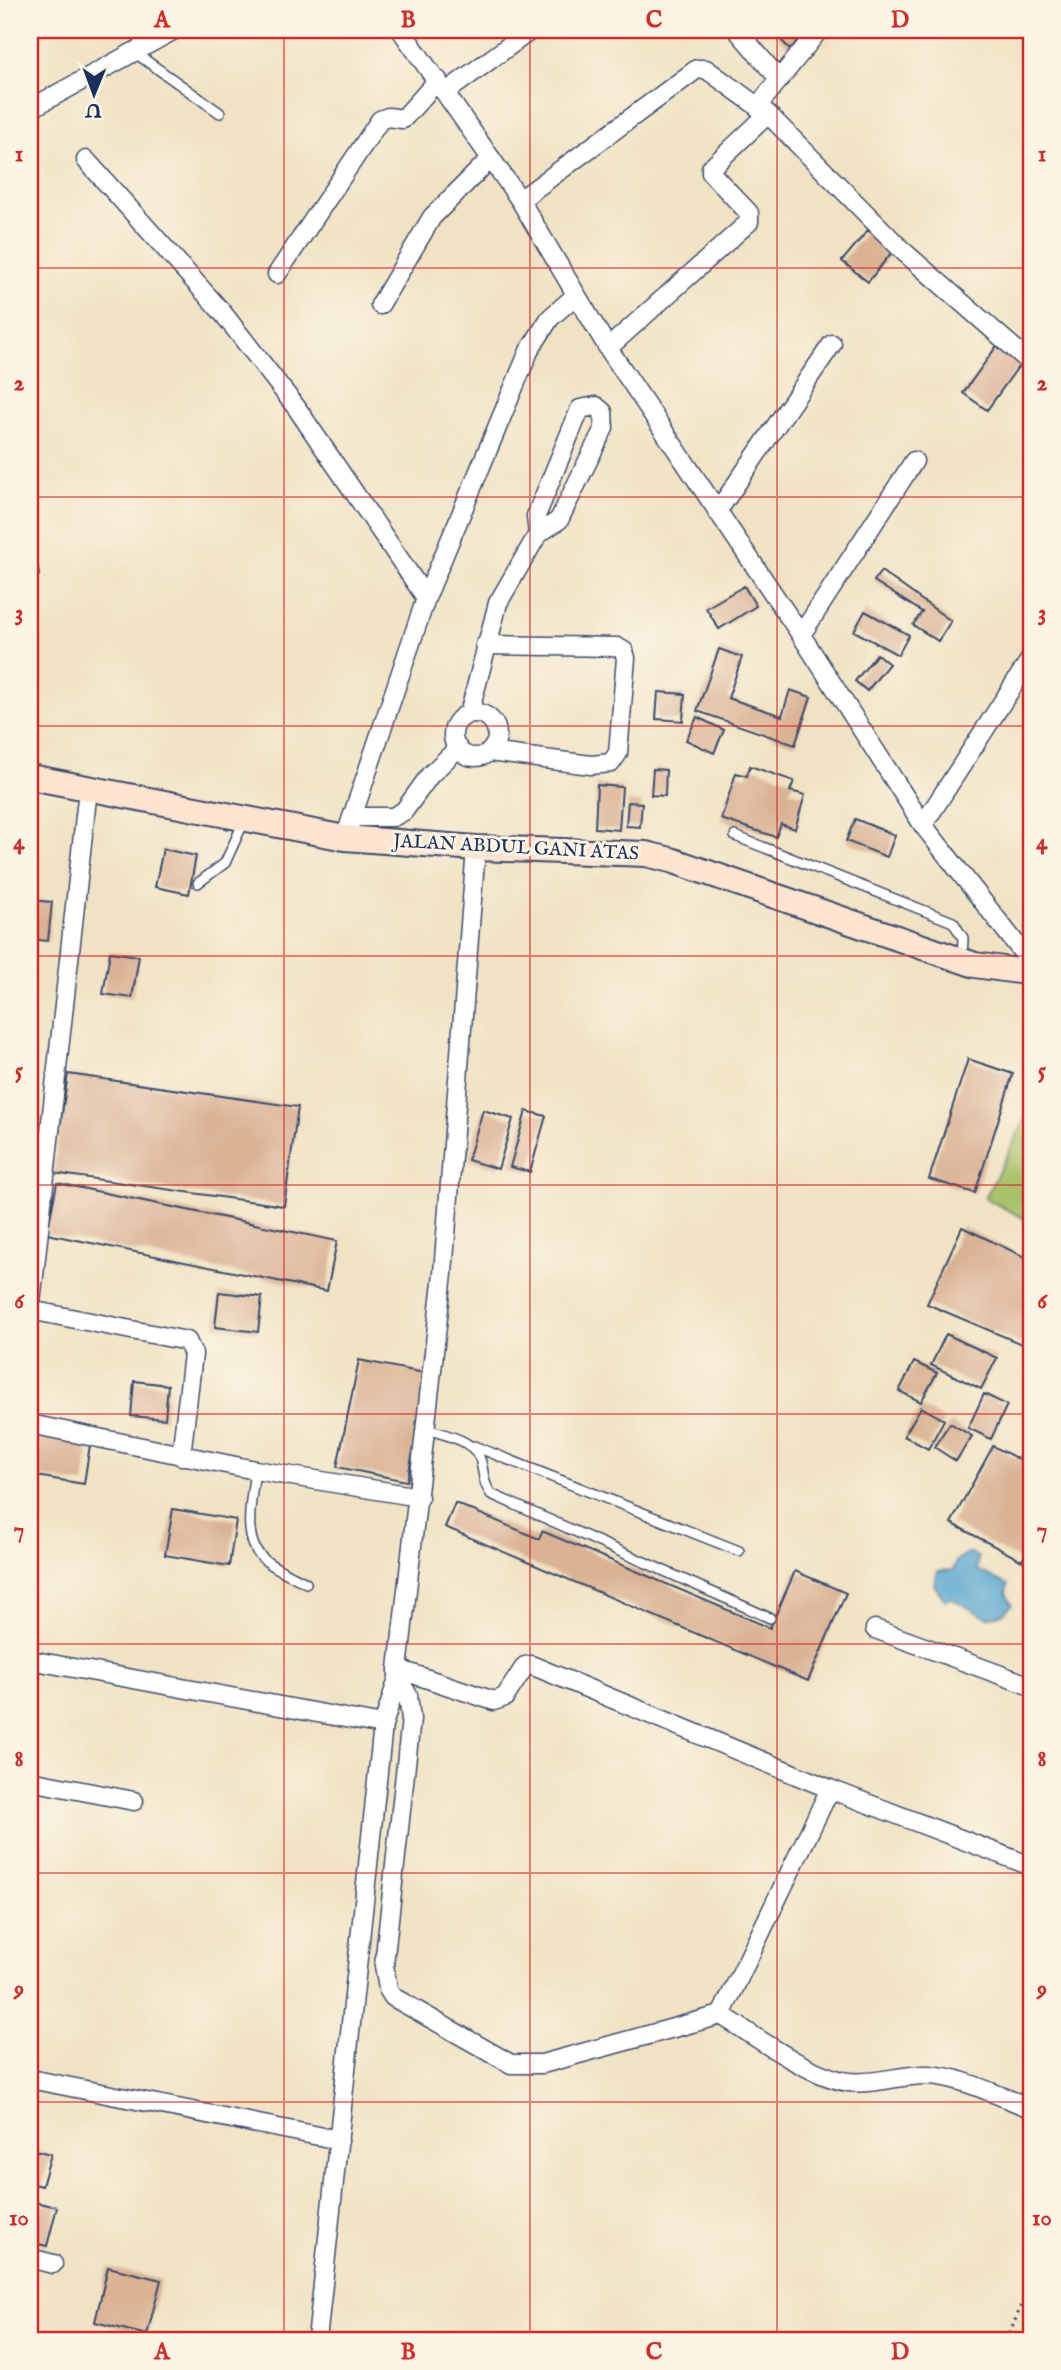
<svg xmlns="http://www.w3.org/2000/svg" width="1061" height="2370" viewBox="0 0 1061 2370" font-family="'IM FELL English',serif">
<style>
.green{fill:#a7c268;stroke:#617863;stroke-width:2}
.water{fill:#54a6cf;stroke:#386a96;stroke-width:2}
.building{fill:#dab294}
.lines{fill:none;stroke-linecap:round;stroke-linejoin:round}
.lane-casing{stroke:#3b4a6d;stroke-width:12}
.street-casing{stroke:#3b4a6d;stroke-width:21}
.secondary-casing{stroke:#3b4a6d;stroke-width:28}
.path{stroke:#3b4a6d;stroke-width:3.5;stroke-dasharray:2 5;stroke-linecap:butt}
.lane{stroke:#fff;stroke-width:9}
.street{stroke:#fff;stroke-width:18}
.secondary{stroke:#fde4d1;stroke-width:24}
.grid{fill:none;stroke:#d62828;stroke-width:2;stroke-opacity:0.55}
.labels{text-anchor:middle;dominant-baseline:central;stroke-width:6;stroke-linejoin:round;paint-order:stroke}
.street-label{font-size:19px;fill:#1b2f5e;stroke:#fcf5e5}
.neatline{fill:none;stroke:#d62828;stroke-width:2.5}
.grid-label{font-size:23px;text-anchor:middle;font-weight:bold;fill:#d62828}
</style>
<rect width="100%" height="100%" fill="#fcf5e5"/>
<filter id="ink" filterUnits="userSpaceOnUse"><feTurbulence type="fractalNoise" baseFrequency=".0143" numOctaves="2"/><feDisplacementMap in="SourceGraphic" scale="14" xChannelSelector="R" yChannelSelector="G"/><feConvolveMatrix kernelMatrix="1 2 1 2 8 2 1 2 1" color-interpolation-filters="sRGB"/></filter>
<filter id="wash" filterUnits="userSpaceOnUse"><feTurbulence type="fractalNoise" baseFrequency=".00686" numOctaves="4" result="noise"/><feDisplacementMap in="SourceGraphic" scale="28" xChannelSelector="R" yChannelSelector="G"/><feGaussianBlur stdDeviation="1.57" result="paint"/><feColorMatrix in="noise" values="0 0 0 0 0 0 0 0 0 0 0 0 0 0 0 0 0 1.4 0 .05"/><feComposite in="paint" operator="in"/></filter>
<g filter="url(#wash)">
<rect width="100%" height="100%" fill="#f0e2c2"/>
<path class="green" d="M1031 1109V1222L985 1198Z"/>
<path class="water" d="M967 1553 978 1557 977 1570 1008 1585 1006 1593 1012 1605 1004 1613 987 1618 951 1598 945 1600 934 1585 938 1571 953 1570 957 1560Z"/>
<g id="blocks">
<path class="building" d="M771 30H810L790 49Z
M868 230 893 251 868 282 842 261Z
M999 343 1023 360 987 410 963 393Z
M31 526 39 575 30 577V527Z
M881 571 951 621 938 641 913 625 922 612 874 581Z
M744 586 756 606 719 629 706 608Z
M865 611 909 635 898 655 854 631Z
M719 649 742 657 728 698 782 716 790 690 811 697 795 745 697 711Z
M877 654 889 664 867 691 855 681Z
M658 692 685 694 683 721 656 719Z
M697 717 724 730 714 753 686 740Z
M750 766 794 781 790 791 805 795 795 829 781 824 776 837 721 819 736 773 747 776Z
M653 769 666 770 665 796 651 795Z
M597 785 622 787 619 830 595 828Z
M628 802 642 803 640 827 626 826Z
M30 803 34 804 31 823H30Z
M855 819 895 835 887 857 846 841Z
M163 849 196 856 189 894 155 887Z
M30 900 52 902 48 941 30 939Z
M110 952 139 956 132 998 103 994Z
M968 1059 1013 1074 975 1193 929 1179Z
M68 1074 298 1107 284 1206 53 1173Z
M483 1110 513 1119 498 1169 468 1160Z
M526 1111 546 1116 530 1172 510 1167Z
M57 1183 337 1241 327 1291 47 1234Z
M962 1227 1031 1260V1348L927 1304Z
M219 1292 262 1297 258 1332 215 1327Z
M946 1334 997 1358 981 1389 931 1365Z
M359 1360 429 1374 407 1481 337 1467Z
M914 1362 937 1373 921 1402 899 1391Z
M134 1381 168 1385 165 1419 131 1416Z
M984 1394 1007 1405 991 1439 968 1428Z
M921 1407 944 1420 928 1449 904 1436Z
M950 1423 972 1436 956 1461 934 1447Z
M31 1428 91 1438 84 1484 30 1475Z
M1031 1439V1543L1022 1561 951 1523 993 1446 1020 1460Z
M455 1503 539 1539 542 1531 770 1628 795 1571 846 1593 808 1681 445 1527Z
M173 1509 236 1520 229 1566 165 1555Z
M30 2149 51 2154 42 2186 30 2183Z
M30 2201 57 2207 47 2246 30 2242Z
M108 2267 161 2280 147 2335 95 2322Z"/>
</g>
</g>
<g filter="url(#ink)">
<use href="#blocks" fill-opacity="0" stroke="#3b4a6d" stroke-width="2"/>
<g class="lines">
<g class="lane-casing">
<path id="lane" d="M134 52 220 113
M735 836 953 922 963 938 962 959
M198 883 225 863 245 819
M427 1429C445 1435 476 1440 481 1462 484 1474 483 1483 491 1494L770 1618
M474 1446 739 1551
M255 1470C252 1497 240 1543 266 1561 278 1570 293 1576 306 1583"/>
</g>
<g class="street-casing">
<path id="street" d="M401 30 520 200 608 348 801 635 923 825 1031 963
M737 30 779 79
M446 92 531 30
M757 107 819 30
M30 109 174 30
M86 160 222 312 296 407 426 598
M520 200 697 69H706L768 114 903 251 1031 363
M277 274 380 120 388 117 403 119 438 80
M380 305 432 217 491 158
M608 348 749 222V213L711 173V168L768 114
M717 512 832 344
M801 635 914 461
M485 645 617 647 624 651 626 658 618 753 611 763 591 765 489 752
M453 735a22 22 0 1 1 44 0a22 22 0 1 1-44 0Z
M469 714 498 603 538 534 559 520 604 428 603 412 596 406 580 409 536 516 538 534
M352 817H393L404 811 430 775 458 748
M923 825 1031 658
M345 838 426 598 529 351 550 318 576 295
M476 848 443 1273 398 1669V1678L408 1695 411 1719 384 1965 388 1989 393 1997 511 2064H542L721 2015C757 2037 808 2076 849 2082 876 2085 902 2074 929 2075 963 2077 1000 2097 1031 2108
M30 1310 187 1341 193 1354 181 1456
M30 1311 88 789
M30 1424 255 1470 419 1497
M875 1629 1031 1686
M30 1660 383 1725
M398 1669 494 1701 505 1697 525 1666 531 1665 830 1789 1031 1866
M30 1781 134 1801
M721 2015 830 1789
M30 2079 339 2140
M30 2258 53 2264
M317 2340 383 1725 398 1678"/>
</g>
<g class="secondary-casing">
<path id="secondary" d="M30 777 345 838 476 848 646 854 671 860 975 965 1018 971 1031 970"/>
</g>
<path class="path" d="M1007 2340 1031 2281"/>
<use href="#lane" class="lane"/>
<use href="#street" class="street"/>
<use href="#secondary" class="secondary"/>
</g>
</g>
<path class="grid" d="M284 30V2340M530 30V2340M777 30V2340M30 268H1031M30 497H1031M30 726H1031M30 956H1031M30 1185H1031M30 1414H1031M30 1644H1031M30 1873H1031M30 2102H1031"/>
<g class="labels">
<g class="street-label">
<text transform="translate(516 848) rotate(3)">JALAN ABDUL GANI ATAS</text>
</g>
</g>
<rect width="1061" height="2370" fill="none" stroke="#fcf5e5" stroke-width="77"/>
<g transform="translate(94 94) rotate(181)" stroke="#fcf5e5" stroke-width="5" paint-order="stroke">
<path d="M0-5L12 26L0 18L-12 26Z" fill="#1b2f5e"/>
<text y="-10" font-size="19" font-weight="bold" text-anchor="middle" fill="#1b2f5e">U</text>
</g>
<rect x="38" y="38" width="985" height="2294" class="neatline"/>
<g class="grid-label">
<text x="162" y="27">A</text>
<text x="408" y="27">B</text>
<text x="654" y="27">C</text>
<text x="900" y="27">D</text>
<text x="19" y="161">1</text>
<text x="1042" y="161">1</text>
<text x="19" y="390">2</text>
<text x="1042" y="390">2</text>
<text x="19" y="620">3</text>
<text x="1042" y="620">3</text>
<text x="19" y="849">4</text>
<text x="1042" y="849">4</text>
<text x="19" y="1078">5</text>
<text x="1042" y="1078">5</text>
<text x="19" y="1308">6</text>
<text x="1042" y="1308">6</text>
<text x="19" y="1537">7</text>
<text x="1042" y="1537">7</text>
<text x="19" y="1766">8</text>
<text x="1042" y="1766">8</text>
<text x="19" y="1996">9</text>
<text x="1042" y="1996">9</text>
<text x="19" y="2225">10</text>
<text x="1042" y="2225">10</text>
<text x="162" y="2359">A</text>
<text x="408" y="2359">B</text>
<text x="654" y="2359">C</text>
<text x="900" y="2359">D</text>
</g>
</svg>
